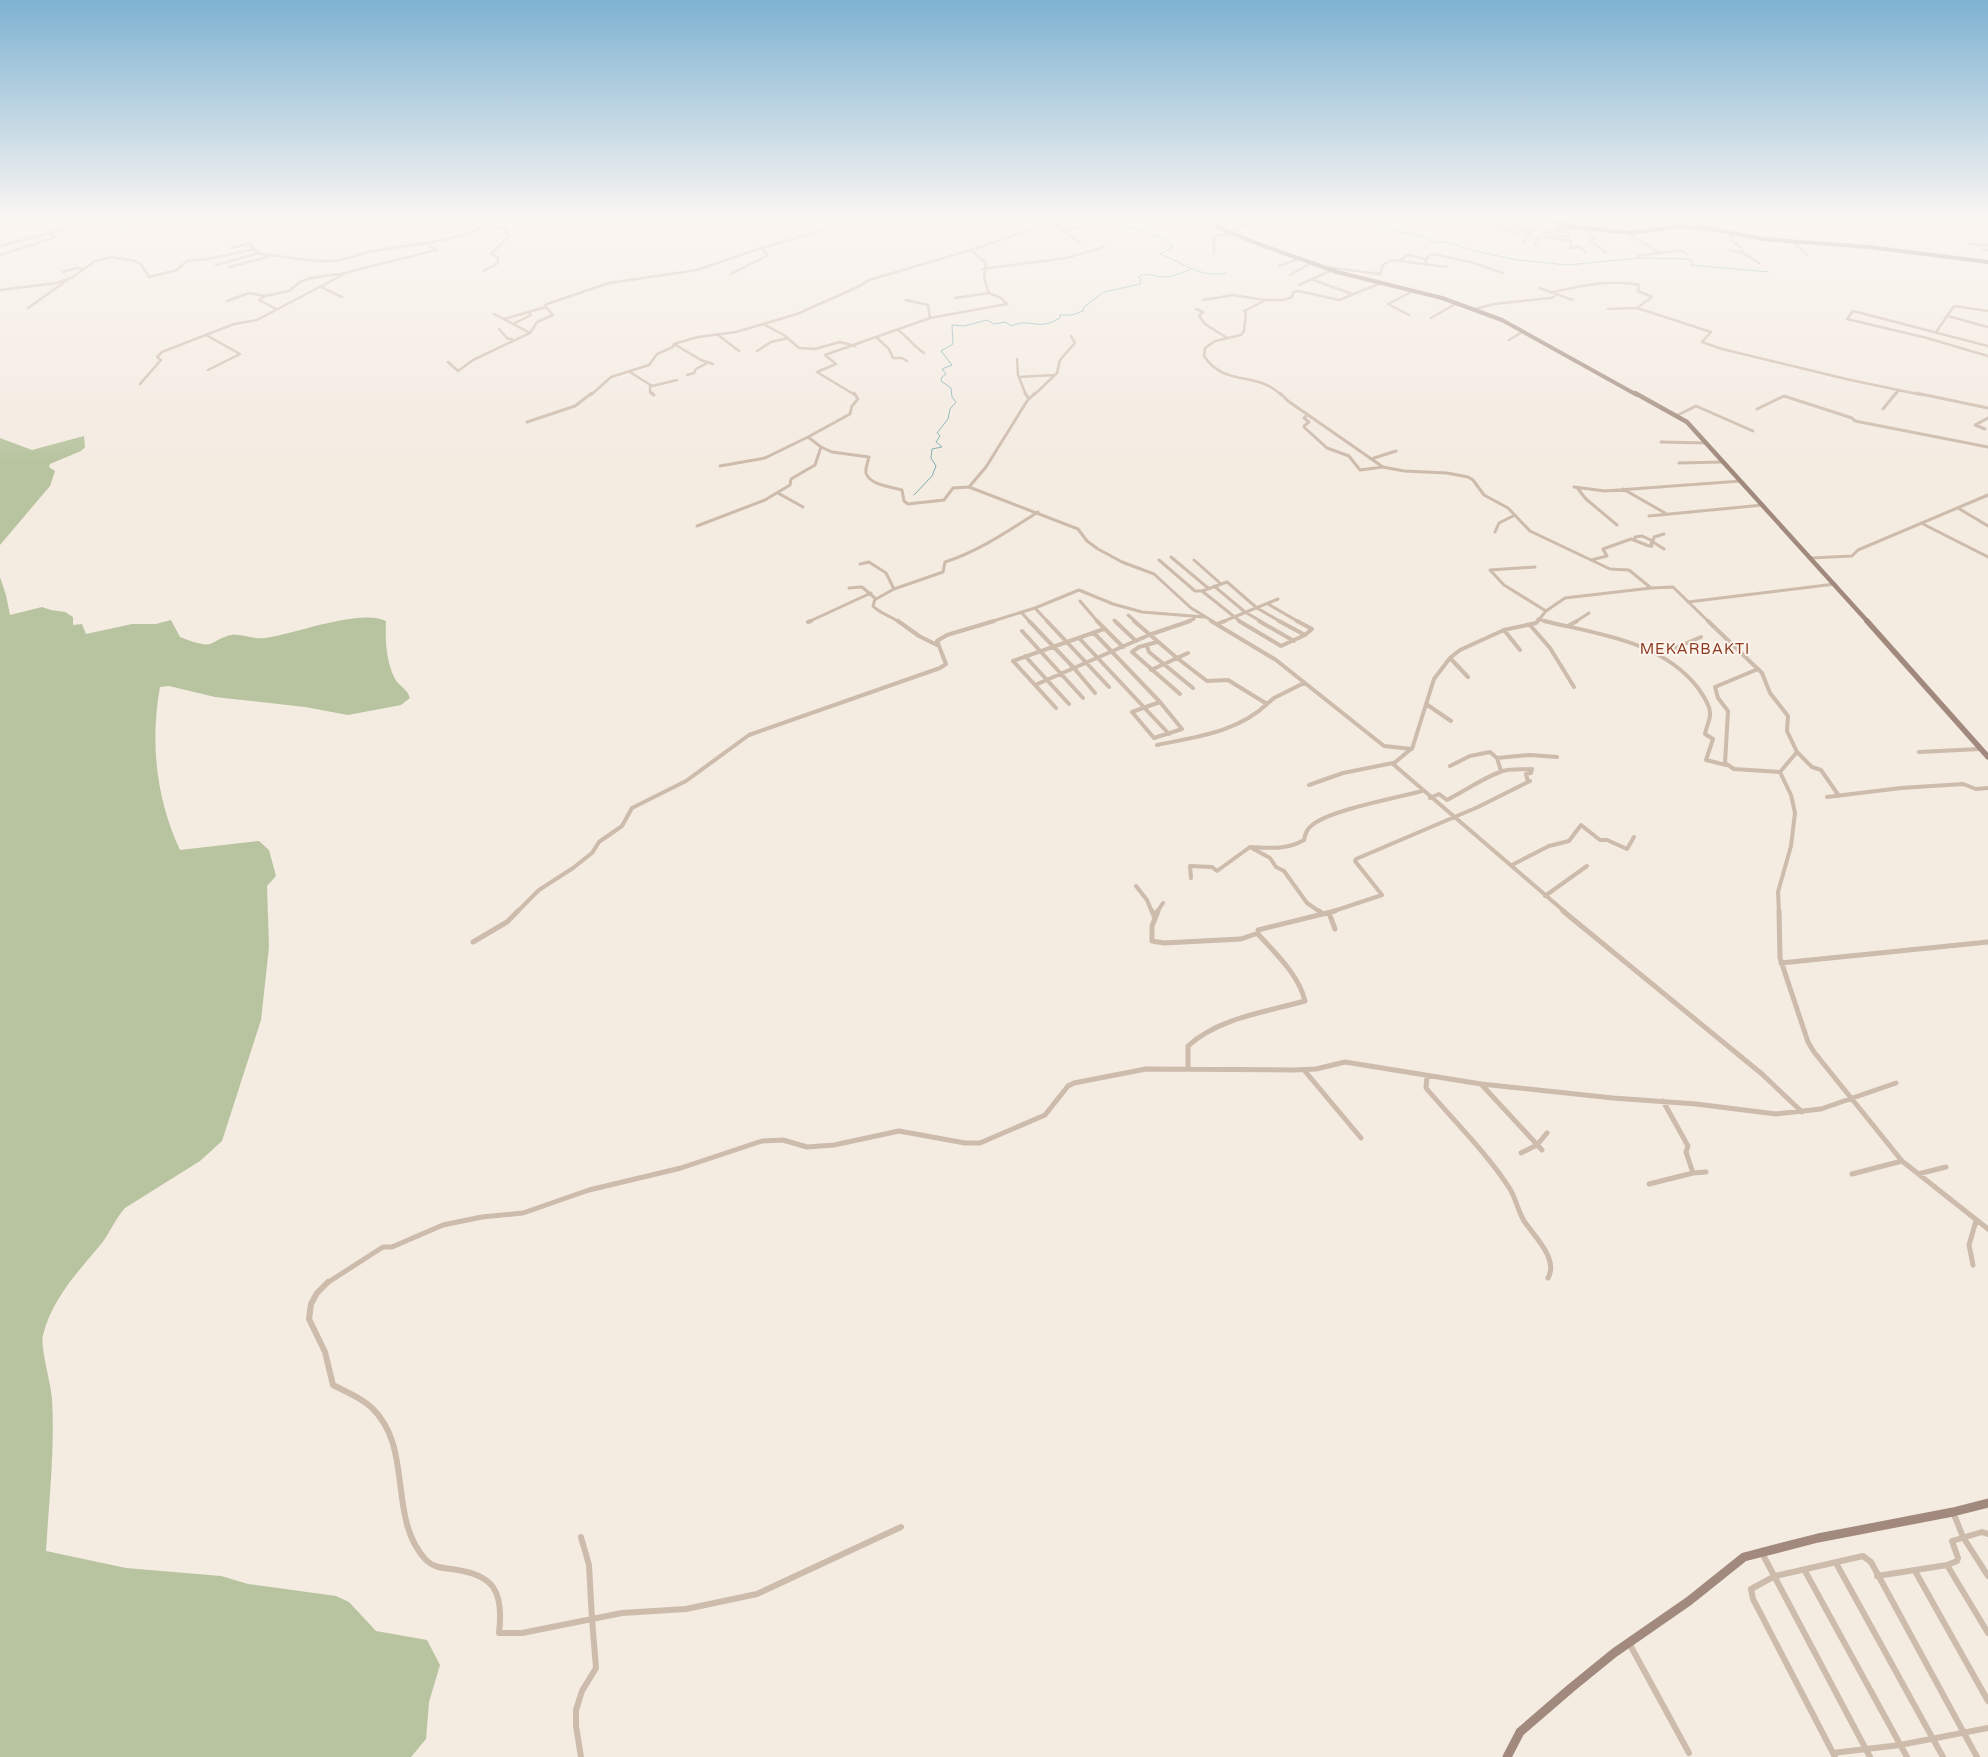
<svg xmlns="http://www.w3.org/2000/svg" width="1988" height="1757" viewBox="0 0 1988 1757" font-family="'Varela Round',sans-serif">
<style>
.green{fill:#b8c4a0}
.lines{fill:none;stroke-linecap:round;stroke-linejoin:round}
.stream{stroke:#7fb0b2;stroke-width:1}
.street-far4{stroke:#cdbbac;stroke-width:2.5}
.street-far3{stroke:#cdbbac;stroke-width:3}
.street-far2{stroke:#cdbbac;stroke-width:4}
.street-far1{stroke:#cdbbac;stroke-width:5}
.street{stroke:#cdbbac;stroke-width:6}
.secondary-far3{stroke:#a18a7d;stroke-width:4}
.secondary-far2{stroke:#a18a7d;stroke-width:4.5}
.secondary-far1{stroke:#a18a7d;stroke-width:5.5}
.secondary{stroke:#a18a7d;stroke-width:9}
.labels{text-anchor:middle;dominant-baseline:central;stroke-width:4;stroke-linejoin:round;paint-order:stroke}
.quarter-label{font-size:15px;letter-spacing:1px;fill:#8c3b22;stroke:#fbf5ee}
</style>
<rect width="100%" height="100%" fill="#f4ebe1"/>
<path class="green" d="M84 436 85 447 81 451 50 464 49 467 55 471 50 486 0 545V438L32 450Z
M0 577 6 595 10 615 42 607 51 610 65 612 73 617V625L82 624 86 634 132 624H156L171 620 180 637C188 640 202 646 210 644 217 641 224 636 231 635 242 633 255 640 265 638 294 634 361 608 386 621 385 639 386 660 394 677 398 686 406 687 410 698L401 705 348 715 305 707 215 697 169 686 160 687C150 742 156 799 180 850L259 841 269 850 276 876 267 886 269 947 261 1020 222 1141 200 1161 125 1208C115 1219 111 1231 102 1243 78 1272 53 1297 43 1335 40 1348 51 1382 52 1399 55 1449 49 1500 46 1551L126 1568 221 1576 248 1584 336 1596 349 1602 376 1631 427 1640 440 1665 429 1702 426 1739 411 1757H0Z"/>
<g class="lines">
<path class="stream" d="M1127 216 1123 220 1126 227C1145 231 1160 234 1173 247L1160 254C1182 262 1201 279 1226 273
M1369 216 1377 218 1381 225 1397 232 1413 234 1436 243 1448 242 1474 251 1518 260 1567 265 1641 258 1688 259 1692 261 1691 265 1769 272
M914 495 932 476 936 466 931 458 932 449 942 447 936 442 940 436 937 433 948 419 950 409 956 402 952 397 951 388 941 381 942 377 946 374 942 369 952 365 941 351 953 344 952 325 964 326 987 320 994 324 1005 322 1012 326C1029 317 1037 332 1060 318V315H1072L1083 311 1084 307 1104 292 1140 284 1141 279 1138 277C1147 272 1153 276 1162 277 1172 277 1183 273 1191 269"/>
<path class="street-far4" d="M921 216 923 220 927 221 967 218 1054 217
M1490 216 1508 224
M1499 216 1524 223 1539 218
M1624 216 1635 233
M1213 217 1246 226
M1468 217 1470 216
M1644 219 1650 225 1662 229
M1044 223 1057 226 1080 243
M122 224 152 219 154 216
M1527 225 1537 228
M1503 226 1512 229 1523 224
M1482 227 1487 225 1522 235
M1695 227 1701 234
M1522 228 1533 231
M1559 228 1572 230
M1581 228 1595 238 1590 240 1606 253
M1546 229 1569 233
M1061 230 1086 226
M1521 231 1529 233
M1728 231 1733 242 1742 248 1743 253 1759 263
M1231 232 1253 222V216
M1542 232 1554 235
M1628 233 1659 253
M1556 235 1569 237
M56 237 51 236 50 233 72 226 76 216
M1553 238 1572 241 1570 248 1580 247 1586 252
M1524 242 1528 234 1547 220
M1794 243 1807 255
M1969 244 1988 245
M1534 245 1539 236 1553 238 1561 225
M0 246 50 233
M231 248 250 243 253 249
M1983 249 1988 250
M1729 250 1743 253
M1214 253V236L1233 234
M0 255 56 237
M1638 256 1680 250 1686 254
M1398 261 1408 255 1426 259
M1426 263V259L1431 254 1471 262 1503 273
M216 265 259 253
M1279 266 1301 258
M229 267 268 257
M1326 267 1380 274 1383 265 1391 260 1447 267
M983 269 1066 258 1104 247
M484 271 498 263V258L491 254 509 236 506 230 496 227 494 221
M63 272 76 268 83 269
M731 274 768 255 761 248
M1290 275 1313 262
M1311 279 1352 294
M1299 285 1332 270
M321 287 342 297
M1539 288 1573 300
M0 290 57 283 73 277 95 261 112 257 135 261 141 264 149 277 177 270 187 261 208 259 254 249 260 254C284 256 309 262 333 261 347 260 360 253 374 251 417 243 463 244 499 216
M1553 292C1582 286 1609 279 1639 285L1638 291 1652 297 1637 308 1608 309
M955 298 989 293
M906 300 928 305 930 318
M1203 300 1233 295 1264 300
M227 301 249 293 265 296
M28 308 69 279
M1637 308 1711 332 1702 342 1722 349 1846 379 1922 395
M276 309 259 300 265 296 289 291 300 282 311 278 346 273
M1196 309 1203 312 1199 316 1205 324 1227 338
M1475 309 1494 304 1551 298 1555 296 1553 292
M494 314 530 333
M1409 315 1388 304 1413 291
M1948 316 1988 327
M1431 318 1457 303
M504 319 546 307
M513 324 531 315 529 313
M763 324 784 335 799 348 815 349 840 342 855 346
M499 329 508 339H512
M898 330C908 337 913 346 924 353
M1936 332 1954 306 1988 311
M206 335 240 354 208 370
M718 335 739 351
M877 338 889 349 893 358H902L907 361
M1509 340 1524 331
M674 344 701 360 713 364
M1988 346 1853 311 1847 319 1927 338 1988 356
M757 351 771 342 788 338
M825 355 930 318 1007 304 1001 298 989 293 984 278 986 263 971 250 1036 228 1057 216
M825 355 836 364 817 372 855 395
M1017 359 1018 375 1026 395
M448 362 458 371 473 360 530 333 537 322 553 315 545 306 547 304 609 283 697 270 761 248 827 229 850 216
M630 372 652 386 677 380
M687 375 694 373 696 369 707 363
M1019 377 1055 375
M140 384 161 360 157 357 162 352 234 324 257 320 348 272 437 250 429 246V243
M650 386V392L653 395
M591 395 611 377 649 365 657 354 673 347 674 344 698 337 736 332 797 314 860 286 869 280 971 250
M1034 395 1057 373 1060 360 1075 343 1071 336
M1281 395C1258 371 1224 387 1204 356L1205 348 1215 341 1241 335 1244 331 1246 313 1244 311 1266 300H1284L1292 297 1293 292 1299 291 1339 300 1381 283
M1895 395 1899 390"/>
<path class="street-far3" d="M652 393 654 395
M1025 393 1029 399
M1035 393 1027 401 986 467 969 487 1078 529 1087 541 1098 549 1122 562 1154 574 1191 608 1214 622
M1280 393 1288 401 1383 467 1404 471 1447 473 1468 477 1473 480 1484 495 1508 508 1530 531 1610 569 1629 570 1651 588 1673 587 1709 622
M1916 393 1988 408
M1757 409 1784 396 1852 418 1855 421 1988 447
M1883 409 1896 393
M1306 413 1307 415 1304 418 1309 422 1304 426 1305 428 1327 448 1349 456 1360 470 1383 467
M1676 416 1696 406 1753 431
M527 422 575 406 592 393
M1985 429 1975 425 1988 418
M1661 442 1706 443
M821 447 832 452 869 457C868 462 865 468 866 473 869 485 893 487 902 490L904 501 908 504 944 500 953 488 969 487
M1371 459 1396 451
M1679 463 1723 462
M720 466 765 458 808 437
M1574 487 1605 491 1741 481
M1578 489 1586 499 1617 525
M1623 489 1665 513
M778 493 803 507
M1958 508 1988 526
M1649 516 1763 505
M1921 523 1988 557
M697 526 765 500 790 485 791 479 815 465 821 447 808 437 850 414 852 406 858 399 854 393
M1495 532 1499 523 1515 515
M1635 539V537L1642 536 1653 541
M1653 542 1654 537 1664 534
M1171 557 1208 588
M1811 558 1852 556 1858 550 1988 495
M1159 560 1195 591H1202
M1194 560 1220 583
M1591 560 1607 556 1603 549 1631 539 1649 546H1652L1651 543 1653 542 1664 549
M860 564 869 562 886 573 894 589
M1490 570 1504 585 1546 611
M1490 570 1535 567
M1214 586 1245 612 1262 622
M849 588 862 587 876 599 894 589 943 572 945 562C979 551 1008 531 1038 512
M875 599 873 606C879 613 891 616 899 622
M1080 601 1098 622
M1688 602 1835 584
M1268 604 1299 622
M1035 608 1048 622
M1021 612 1030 622
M1128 615 1136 622
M1538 619 1549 622
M1114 620 1116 622
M808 622 871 593
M990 622 1035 608 1079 590 1113 604 1142 612 1204 617
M1186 622 1194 619
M1222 622 1278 599
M1241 622 1202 591 1227 582 1257 608 1281 622
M1537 622 1546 611 1565 598 1651 588
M1575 622 1589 613"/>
<path class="street-far2" d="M898 621 919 636 937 645
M1029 621 1074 668 1149 635 1190 621
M1047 621 1109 687
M1097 621 1123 647
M1115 621 1136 641
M1134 621 1177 658 1188 653
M1211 621 1276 660 1384 746 1412 749 1434 679 1450 658 1460 650 1504 630 1536 623 1538 621
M1239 621 1281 646 1305 635
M1259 621 1294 641
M1279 621 1305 635
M1297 621 1312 629 1305 635
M1544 621C1598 634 1662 641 1698 688 1703 695 1709 703 1710 712 1711 719 1706 727 1705 734L1713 739 1706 760 1726 765
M1708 621 1762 673 1770 693 1788 716 1787 731 1797 752 1780 772 1791 795 1795 813 1791 846 1778 892 1779 912
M808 622 811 621
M1217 624 1225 621
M1530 625 1550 648 1574 687
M1568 626 1577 621
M1504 630 1520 650
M1022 631 1083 698
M1094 633 1160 702
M1079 638 1169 734
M1157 642 1139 647 1132 652 1180 694
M1147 646 1149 652 1193 688
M1659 655 1701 637
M1025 656 1069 704
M1450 658 1468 677
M1758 669 1715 687 1718 698 1728 711 1725 763 1734 769 1780 772
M1151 670 1177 658 1207 681 1228 680 1267 704C1238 732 1195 737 1157 745
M1035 685 1074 668 1095 693
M1160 702 1182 729 1154 738 1132 712Z
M1267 704 1274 698 1304 683
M1426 704 1451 721
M1056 708 1013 661 1104 629
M1411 749 1393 764 1565 912
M1797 752 1812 767 1821 770 1839 796
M1919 752 1980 749
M1450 766 1470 756 1490 752 1497 758
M1501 771 1497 758 1530 755 1557 757
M1309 785 1343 773 1393 763
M1827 797 1901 788 1963 784 1976 789 1988 788
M1430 798 1439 794 1447 800C1465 791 1481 779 1500 772 1509 768 1522 770 1532 769L1531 773 1526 774 1528 782
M1250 847C1269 848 1287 850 1304 840 1305 835 1306 830 1311 826 1329 810 1396 798 1422 791
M1512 865 1549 846 1569 841 1581 825 1600 840H1607L1627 849 1634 837
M1191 878 1190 866 1212 867 1217 871 1250 847 1270 858 1276 867 1284 871 1307 903 1320 912
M1136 886 1147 900 1152 912
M1545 896 1587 866
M517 912 539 890 573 868 592 853 599 842 622 826 632 808 686 781 749 735 940 668 946 664 937 641 947 635 994 621
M1157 912 1163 903
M1331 912 1382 895 1355 861 1356 859 1478 807 1530 781"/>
<path class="street-far1" d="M1152 911 1155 918
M1158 911 1152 926V941L1164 943 1241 939 1258 933
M1319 911 1323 914
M1563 911 1762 1074 1802 1112
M1779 911 1780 958 1808 1042 1814 1052 1902 1161 1988 1229
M1329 913 1335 929
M473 942 507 922 518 911
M1781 963 1988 942
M1188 1068V1046C1218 1018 1266 1012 1305 1001 1299 975 1275 953 1258 934V930L1335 911
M1304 1070 1361 1138
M1427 1076 1426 1088C1454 1121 1487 1153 1510 1189 1516 1199 1518 1211 1524 1221 1534 1236 1559 1259 1548 1278
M1481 1084 1542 1150
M1663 1101 1688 1146 1686 1152 1693 1173
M1521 1153 1537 1145 1547 1133
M1852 1174 1902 1161
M1918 1174 1946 1167
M1649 1184 1693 1173 1706 1172
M1973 1265 1969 1245 1976 1221
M327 1283 383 1247H392L443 1225 482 1217 523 1213 589 1190 681 1168 762 1141 783 1140 807 1147 834 1145 899 1131 965 1143H980L1045 1115 1068 1086 1074 1083 1146 1069 1294 1070 1316 1069 1345 1062 1481 1084 1613 1098 1696 1104 1776 1114 1821 1109 1896 1083"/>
<path class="street" d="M328 1282 317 1293 311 1304 309 1319 325 1352 333 1385C346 1392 361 1397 372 1408 414 1448 387 1519 426 1560 433 1567 442 1568 451 1569 494 1574 504 1591 499 1633H522L592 1619 589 1565 581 1537
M1953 1512 1963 1537 1988 1576
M1988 1534 1982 1532 1952 1541 1958 1558 1957 1561 1947 1565 1988 1633
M1762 1553 1870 1757
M1836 1563 1943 1757
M1805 1571 1907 1757
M1915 1571 1988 1701
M1877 1576 1947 1565
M1629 1643 1689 1753
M1833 1753 1753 1599 1751 1589 1775 1576 1863 1556 1871 1562 1977 1757
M581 1757 576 1726V1710L582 1691 596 1668 592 1619 622 1613 686 1609 757 1594 901 1527
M1835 1757 1833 1753 1900 1745 1988 1728"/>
<path class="secondary-far3" d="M1212 216 1219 228 1261 245 1337 272 1442 298 1502 320 1637 395
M1535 216 1567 226 1602 230 1633 233 1676 227 1706 228 1763 239 1869 247 1988 262"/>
<path class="secondary-far2" d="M1635 393 1687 422 1868 622"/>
<path class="secondary-far1" d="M1867 621 1988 757"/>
<path class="secondary" d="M1507 1757 1520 1732 1571 1688 1614 1653 1689 1601 1744 1557 1818 1538 1953 1512 1988 1503"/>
</g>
<linearGradient id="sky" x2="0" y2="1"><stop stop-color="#7eb2d2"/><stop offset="0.47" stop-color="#faf6f2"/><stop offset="1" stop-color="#faf6f2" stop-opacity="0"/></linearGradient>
<rect width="1988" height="462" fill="url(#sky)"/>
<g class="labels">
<g class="quarter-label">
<text x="1695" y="649">MEKARBAKTI</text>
</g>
</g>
</svg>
